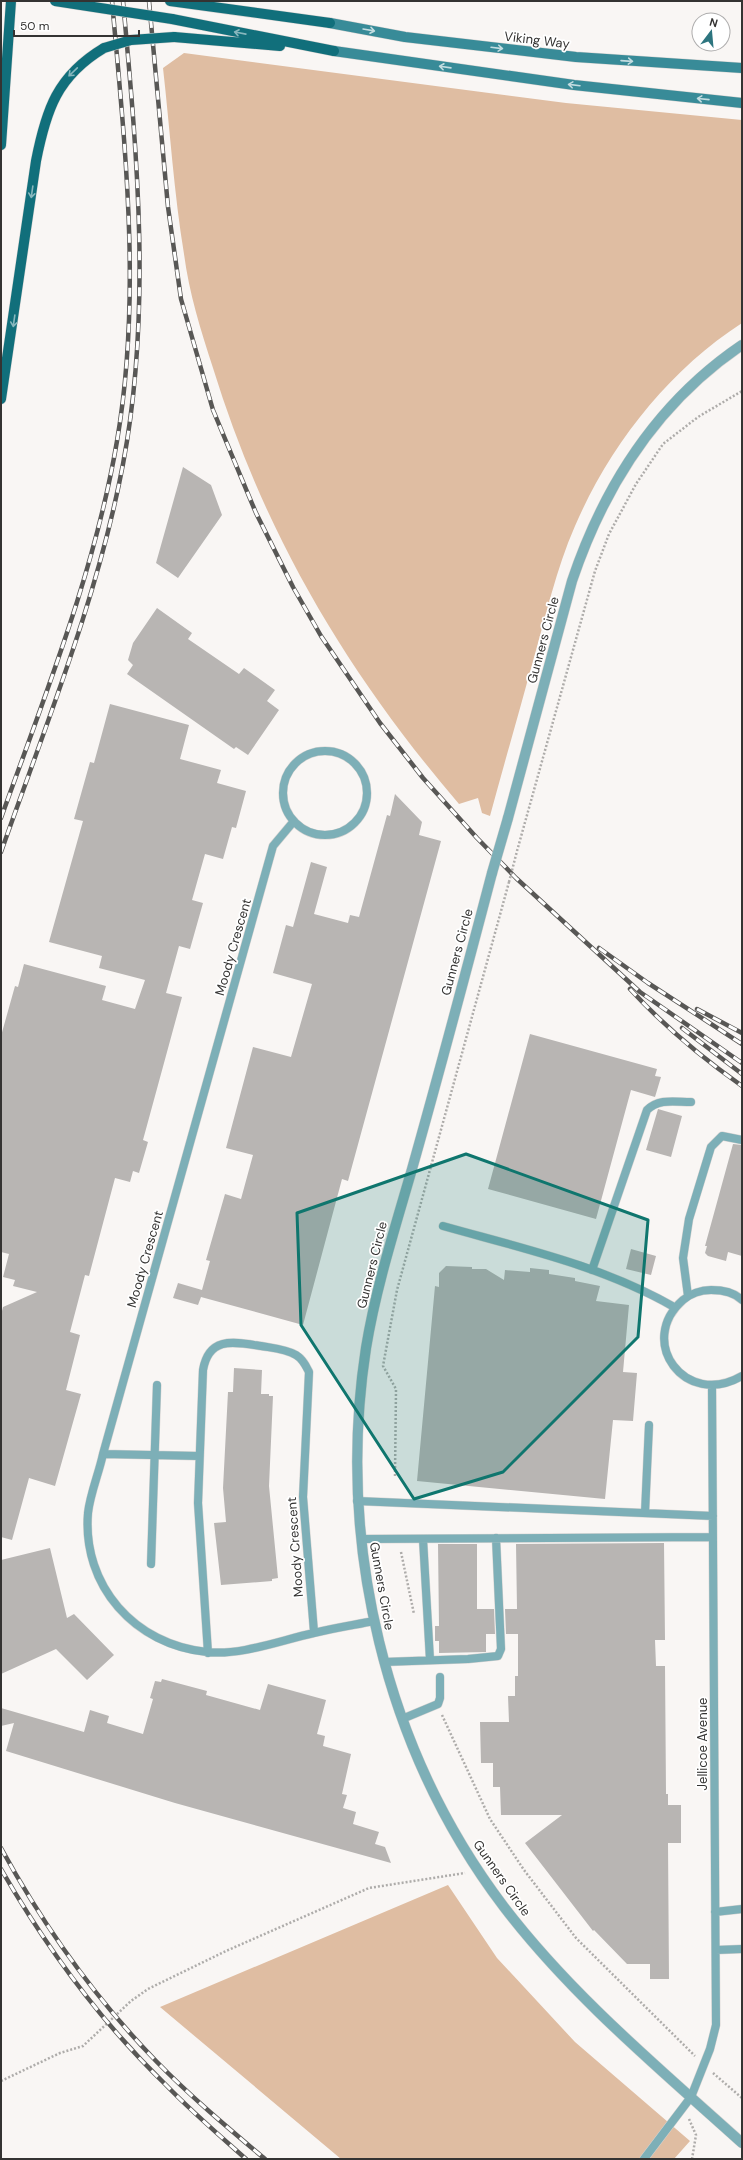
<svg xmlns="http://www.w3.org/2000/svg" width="743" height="2160" viewBox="0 0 743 2160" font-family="'DM Sans',sans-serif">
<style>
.green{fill:#dfbda2}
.building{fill:#b8b5b3}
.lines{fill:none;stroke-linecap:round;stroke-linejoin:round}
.service-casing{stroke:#d6d3d1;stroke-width:9}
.minor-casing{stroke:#d6d3d1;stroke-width:11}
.secondary-casing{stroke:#d6d3d1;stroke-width:11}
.primary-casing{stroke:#d6d3d1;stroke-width:11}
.path{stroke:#aeacaa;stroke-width:2.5;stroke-dasharray:2 2;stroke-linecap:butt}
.service{stroke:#7dafb7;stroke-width:8}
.minor{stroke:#7dafb7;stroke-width:10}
.secondary{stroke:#388b98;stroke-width:10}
.primary{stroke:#116f7b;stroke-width:10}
.rail-casing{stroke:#585755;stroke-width:4.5}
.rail{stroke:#fff;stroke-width:3;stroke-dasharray:9;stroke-linecap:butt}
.minor-bridge-casing{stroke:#d6d3d1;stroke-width:11;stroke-linecap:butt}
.primary-bridge-casing{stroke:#d6d3d1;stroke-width:11;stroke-linecap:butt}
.path-bridge{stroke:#aeacaa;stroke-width:2.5;stroke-dasharray:2 2;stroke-linecap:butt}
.minor-bridge{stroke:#7dafb7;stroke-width:10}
.primary-bridge{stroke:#116f7b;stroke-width:10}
.oneway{stroke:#c3dce0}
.oneway2{stroke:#88b7bd}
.marked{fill:#0f766e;fill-opacity:0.2;stroke:#0f766e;stroke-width:3;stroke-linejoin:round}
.labels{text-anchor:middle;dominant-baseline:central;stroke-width:3.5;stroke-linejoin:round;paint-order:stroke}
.street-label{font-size:13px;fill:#343332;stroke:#fff}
</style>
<rect width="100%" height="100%" fill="#f9f6f4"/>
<path class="green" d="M184 53 566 103 742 120V323C668 371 610 445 575 526 556 569 546 616 533 661 519 713 504 764 490 816L482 813 478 798 459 804C347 673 264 534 213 368 201 331 189 293 184 254 174 193 170 130 163 68Z
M448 1885 497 1958 575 2042 690 2141 674 2159H341L160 2007Z"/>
<path class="building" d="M183 467 211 485 222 515 178 578 156 563Z
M157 608 192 633 188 639 239 674 244 668 275 690 267 701 279 710 248 755 236 747 234 749 127 674 133 665 128 660 133 643Z
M110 704 189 725 180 759 221 770 217 783 246 791 236 828 232 827 223 859 205 854 192 900 203 903 190 949 179 946 166 993 182 997 143 1140 148 1142 139 1173 133 1171 130 1182 115 1178 89 1276 85 1275 70 1332 80 1335 66 1390 81 1394 55 1486 29 1478 12 1540 1 1537V1315L3 1307 37 1292 13 1286 15 1280 3 1277 9 1254 1 1252V1036L15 986 18 987 24 964 106 986 102 1000 135 1009 145 980 99 968 102 956 49 942 83 821 74 819 90 762 94 763Z
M395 794 422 822 419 835 441 841 348 1181 342 1179 303 1325 201 1297 198 1305 173 1298 178 1283 202 1290 210 1261 206 1260 225 1194 241 1199 253 1155 226 1148 253 1047 291 1057 312 984 273 973 286 925 293 927 311 862 327 867 314 914 348 923 350 915 359 917 387 815 390 816Z
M530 1034 657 1069 655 1076 661 1077 655 1097 631 1090 596 1219 488 1189Z
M658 1109 682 1116 671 1157 646 1150Z
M733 1144 742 1145V1256L728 1252 726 1261 708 1256 705 1253 707 1246H705Z
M631 1249 656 1256 651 1275 626 1269Z
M446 1266 472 1267V1269H486L504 1280 505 1270 530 1272V1268L549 1270V1274L575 1278V1281L600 1286 596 1301 629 1305 623 1372 637 1373 633 1421 613 1420 605 1499 417 1481 435 1286 439 1287V1273Z
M234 1368 262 1370 261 1394H269V1396H273L269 1486 278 1578 272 1579V1581L221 1585 214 1523 226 1522 223 1488 228 1392H233Z
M664 1543 665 1640H655L656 1666H665L666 1794H668V1805H681V1843H668L669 1979H650V1964H627L594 1930 593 1931 525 1843 562 1815H501L500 1787H493V1763H481L480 1722H509L508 1696H515V1676H518V1634H506L505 1609H517L516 1544Z
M438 1544H477V1609H494L495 1634H486V1652L439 1653V1641H435V1626H439Z
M50 1548 67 1618 74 1614 114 1655 87 1680 56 1649 1 1674V1560Z
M162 1679 207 1691 206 1695 260 1710 268 1684 326 1700 317 1734 325 1736 323 1746 351 1754 342 1794 347 1795 343 1808 356 1812 353 1824 379 1832 375 1844 385 1847 391 1863 175 1803 6 1751 14 1723 1 1726V1708L84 1732 90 1710 109 1716 107 1723 143 1734 153 1699 150 1698 155 1681 161 1682Z"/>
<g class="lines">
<g class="service-casing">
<path id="service" d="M283 793a42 42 0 1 1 84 0a42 42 0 1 1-84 0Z
M294 821 273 846 103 1454C99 1473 90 1494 88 1513 82 1586 135 1645 207 1652 241 1656 281 1640 314 1633 334 1628 354 1625 374 1621
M443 1226C521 1248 603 1266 674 1307
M592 1270 647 1110C659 1098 675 1102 691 1102
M688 1296 683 1258 689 1219 711 1147 722 1136 742 1140
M742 1300C734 1292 721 1290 711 1290 701 1290 690 1294 683 1300 636 1341 685 1409 742 1376
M103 1454 199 1456
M357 1501 713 1516
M645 1513 649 1425
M361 1539 713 1537
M423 1539 430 1660
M151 1564 157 1385
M208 1653 198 1503 203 1370C209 1336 234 1342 261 1346 272 1348 286 1349 296 1355 303 1359 306 1366 309 1372L303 1497 314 1632
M384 1662 468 1659 498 1656 501 1649 496 1538
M402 1719 438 1704 440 1698V1677
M715 1912 742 1909
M716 1950 742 1949
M644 2159 691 2097 710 2049 716 2025 712 1386"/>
</g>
<g class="minor-casing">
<path id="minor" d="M508 818 572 581C604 486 658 402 742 345
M492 873C466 972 440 1070 412 1169 395 1228 376 1287 366 1348 336 1543 385 1750 504 1907 572 1996 659 2068 742 2143"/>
</g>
<g class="secondary-casing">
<path id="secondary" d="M330 23 405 37 576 57 742 68
M334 51 574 85 742 103"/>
</g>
<g class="primary-casing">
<path id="primary" d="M170 1 330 23
M172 19 334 51
M174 37 280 46
M1 145 11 1
M1 399 36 161C46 110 57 76 104 48"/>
</g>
<path class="path" d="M517 851 595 571 609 534 636 484 663 444 698 417 742 391
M395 1476 396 1389 383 1366 397 1290 509 882
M401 1552 414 1614
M442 1715 490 1819 524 1870 576 1938 695 2056
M713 2073 742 2098
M1 2081 60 2053 83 2046 131 2001 148 1989 226 1951 369 1888 465 1873
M689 2119 696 2135 692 2159"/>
<use href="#service" class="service"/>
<use href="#minor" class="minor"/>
<use href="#secondary" class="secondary"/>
<use href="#primary" class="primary"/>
<g class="rail-casing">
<path id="rail" d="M149 1 168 207 181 299 213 410 256 513 293 587 321 636 380 723 423 778 477 838 516 878 640 992 742 1063
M1 818C45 695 95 571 117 441 142 295 125 147 112 1
M1 852C46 724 98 597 123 464 152 311 137 154 123 1
M599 948 648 983 742 1044
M630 989C664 1026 701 1057 742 1086
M697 1009 742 1033
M682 1028 742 1074
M1 1848C43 1925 95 1998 156 2061 190 2096 227 2127 265 2159
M1 1869C46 1947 101 2022 166 2085 191 2111 219 2135 246 2159"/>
</g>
<use href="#rail" class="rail"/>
<g class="minor-bridge-casing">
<path id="minor-bridge" d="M492 873 508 818"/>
</g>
<g class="primary-bridge-casing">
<path id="primary-bridge" d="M55 1 172 19
M104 48 131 40 174 37"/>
</g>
<path class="path-bridge" d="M509 882 517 851"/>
<use href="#minor-bridge" class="minor-bridge"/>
<use href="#primary-bridge" class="primary-bridge"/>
</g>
<defs><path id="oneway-shaft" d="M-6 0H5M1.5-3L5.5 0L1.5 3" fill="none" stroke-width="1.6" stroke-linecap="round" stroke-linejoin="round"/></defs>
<g class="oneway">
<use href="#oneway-shaft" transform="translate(369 30) rotate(10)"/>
<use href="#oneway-shaft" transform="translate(497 48) rotate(7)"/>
<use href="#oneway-shaft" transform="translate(627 61) rotate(4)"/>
<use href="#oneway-shaft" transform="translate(445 67) rotate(-172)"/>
<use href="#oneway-shaft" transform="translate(574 85) rotate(-173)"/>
<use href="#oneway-shaft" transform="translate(703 99) rotate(-174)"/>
</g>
<g class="oneway2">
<use href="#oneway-shaft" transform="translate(240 33) rotate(-169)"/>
<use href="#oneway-shaft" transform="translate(73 72) rotate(136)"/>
<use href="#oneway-shaft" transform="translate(32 192) rotate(98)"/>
<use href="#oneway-shaft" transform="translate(14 321) rotate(98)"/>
</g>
<path class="marked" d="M466 1154 648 1220 638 1337 503 1472 414 1499 301 1325 297 1213Z"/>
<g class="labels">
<g class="street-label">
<text transform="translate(537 40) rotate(7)">Viking Way</text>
<text transform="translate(543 640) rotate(-75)">Gunners Circle</text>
<text transform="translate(233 947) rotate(-74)">Moody Crescent</text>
<text transform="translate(457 952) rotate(-75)">Gunners Circle</text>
<text transform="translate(145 1259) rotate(-74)">Moody Crescent</text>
<text transform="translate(372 1265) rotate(-76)">Gunners Circle</text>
<text transform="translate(295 1547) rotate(-94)">Moody Crescent</text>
<text transform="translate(382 1586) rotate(80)">Gunners Circle</text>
<text transform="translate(702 1744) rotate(-90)">Jellicoe Avenue</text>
<text transform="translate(502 1878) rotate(55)">Gunners Circle</text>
</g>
</g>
<rect width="743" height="2160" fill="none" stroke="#343332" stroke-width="4"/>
<g transform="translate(711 32) rotate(16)"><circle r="19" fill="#ffffff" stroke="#aeadad"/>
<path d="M0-3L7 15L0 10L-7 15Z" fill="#2d757f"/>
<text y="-6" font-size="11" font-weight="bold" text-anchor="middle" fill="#343332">N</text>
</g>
<path d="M14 30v6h125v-6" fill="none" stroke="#343332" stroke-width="2"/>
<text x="20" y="30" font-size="12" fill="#343332" stroke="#ffffff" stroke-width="3" paint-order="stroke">50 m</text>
</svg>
